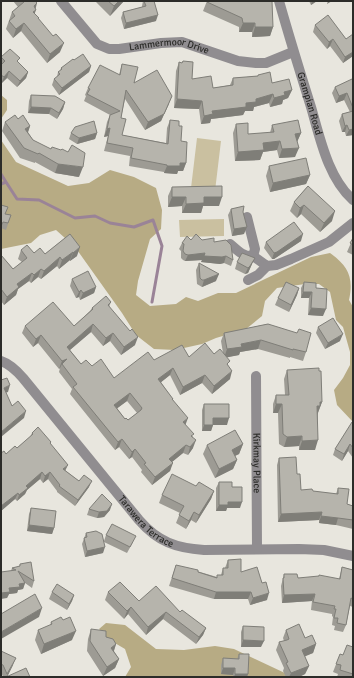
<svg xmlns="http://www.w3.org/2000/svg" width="354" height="678" viewBox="0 0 354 678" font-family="Signika,sans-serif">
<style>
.green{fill:#cac0a0}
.forest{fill:#b7ab84}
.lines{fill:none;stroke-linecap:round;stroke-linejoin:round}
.stream{stroke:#9a8397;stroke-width:3}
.minor{stroke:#908d90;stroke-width:10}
.wall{fill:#9d9b94;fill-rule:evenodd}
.shaded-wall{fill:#7f7e78}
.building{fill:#b6b4ac;stroke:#7f7e78;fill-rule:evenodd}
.labels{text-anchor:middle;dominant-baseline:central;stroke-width:4;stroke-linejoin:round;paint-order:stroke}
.street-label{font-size:10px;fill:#2c2c29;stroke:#f6f3eb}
</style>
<rect width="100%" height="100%" fill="#e8e6de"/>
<path class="green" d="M197 138 221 141 215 191 191 188Z
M224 219V236L180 237 179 220Z"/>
<path class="forest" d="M1 95 7 100V110L1 119Z
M1 140 16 162 68 186 89 183 110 170 134 177 156 188 162 210 161 229 150 239 138 281 136 295 150 306 176 304 186 297 198 301 218 293H236L311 257 330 253C348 266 354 277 349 300L353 307V422L337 405 334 390 343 378 350 365V352L343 327 336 320 330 292 319 284H305L277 288 265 301 262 316 246 329 216 338 202 344 175 350 154 349 136 335 122 313 75 247 56 230 40 235 31 243 1 249Z
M106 623 125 625 156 649 184 650 215 646 234 649 287 674 297 677H125L131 667 125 649 108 639 99 629Z"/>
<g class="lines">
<path class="stream" d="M1 174 6 182
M1 184 6 182 17 199 39 200 75 218 95 216 110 223 134 227 153 220 162 246 152 302"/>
<g class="minor">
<path id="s1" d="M61 1 97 44 109 49H119L161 43 182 42 238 61 256 63H266L293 52"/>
<path id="s2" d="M279 1C289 36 300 72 311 107 320 138 328 178 353 200"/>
<path d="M247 217 255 249 253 256"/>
<path d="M230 244C237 250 243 257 253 256L267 266 276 265 291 259 329 242 353 223"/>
<path d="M248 280 258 275 267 266"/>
<path id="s3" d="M1 361C10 364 17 371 23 378L139 520C158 542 176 548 204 550L299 549 324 550 353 556"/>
<path id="s4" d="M256 376 257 549"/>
</g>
</g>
<path class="wall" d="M13 1H35V14L60 52 47 63 21 31 13 38 6 29 12 12 18 7Z
M97 1H124L110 16 96 2Z
M143 1H154L156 21 124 29 121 18 123 12 142 7V6Z
M207 1 273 27 270 36 252 37V32H239V27L203 11Z
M309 1H317L311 5Z
M315 25 353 56 343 63 330 46 327 49 313 32Z
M1 57 18 62 28 72 26 78 17 87 7 78 1 83Z
M74 60 91 66 89 72 59 95 52 85 54 79 57 77 58 72 60 71 61 68Z
M183 61 192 79 213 88 230 85 233 78 258 76V75L272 83 292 90 288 98 283 100 282 104 270 107 269 103 254 107 253 111H245L243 115 211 119 210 123 201 124 199 109 174 108 176 71 179 62 182 63Z
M122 64 134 83 169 104 161 121 145 130 125 99 121 118 122 135 166 143 167 128 170 120 179 126 181 141 186 163 183 171H178L177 174 164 173V172L129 166 130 156 104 151 108 136 104 137 107 122 110 115 84 101 86 96 85 95 88 88 119 75Z
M353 80V135L346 136 345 132H342L339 121 342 114 350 112 344 100 336 103 332 93 335 87Z
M31 95 65 102 63 109 57 119 49 114 28 113 29 101Z
M18 119 30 126 28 132 33 140 79 177 55 173 35 162V163L20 158 2 131 5 122Z
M236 124 248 134 270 133 272 125 301 133 297 142 295 157 279 158 277 150 263 152 260 160 235 161 233 133Z
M71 133H97L95 139 77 144 69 139Z
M269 166 310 175 306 184 270 192 266 176Z
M308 186 332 221 320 232 301 214 297 218 290 211 294 202Z
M172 187 219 206H203L201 213H182V206L168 207V196Z
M1 205 5 214 11 215 6 230 1 228Z
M231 209 243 212 244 234 232 236 228 215Z
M70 234 77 256 70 261V260L59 269 57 266 41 279 38 277 31 283 29 281 18 289 16 295 4 305 1 301V255L13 269 22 262 18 259 21 250 45 254Z
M353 238V255L347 252Z
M191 240H202L214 242 233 260 231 266 224 263 220 264 201 262 202 260 185 261 183 260 181 258V251L179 249 182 243Z
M301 241 274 259H272L264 248 266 242Z
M237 262 252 264 248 273 245 274 235 269Z
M199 263 216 281 202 287 197 284 196 270Z
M72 279 96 287 94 293 80 300 79 297 76 298 70 286Z
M304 282 316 288 323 316 308 315 309 298H301V288Z
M299 288 297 295 289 312 275 305 278 298Z
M111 302 109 307 135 345 121 355 110 341 103 346 91 332 70 350 81 364 92 366 114 378 154 360 223 353 221 341 224 333 268 324 306 352 303 361 290 357V358L258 349 240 352 239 355 227 357 230 379 212 394 202 383 180 395 170 375 161 382 173 400 185 425 193 437V448L188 455 183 453 172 462 170 471 152 485 141 472 142 470 132 457 129 459 119 447 115 450 70 394 72 389 59 372 60 368 59 369 38 343 33 347 22 333 25 326H74L90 311 92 308ZM127 401 137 413 128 420 125 419 117 408Z
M318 327 340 341 325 349 316 333Z
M287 370 322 402 318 413 315 450H299V446L284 447 279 444 278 413H273V404L276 395H285L284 379Z
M204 404 227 425H213L211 431H202V410Z
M353 422V458L348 451 342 461 333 455 335 449Z
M32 433 51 442 50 444 66 471 79 481 89 487 75 506 57 492V491L48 479 43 483 40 479 27 490 25 494 17 501 15 499 1 511V453L6 454 17 448 30 437Z
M243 444 239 454 235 456 237 460 233 469 215 478 203 454 207 445Z
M279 458 297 474 301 490 336 494 338 488 347 504 353 506V529L336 525 319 523V520L278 522 277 465Z
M219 482 232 487 240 508H227L226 511H216V488Z
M196 486 214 491 211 499 196 523 191 520 186 529 176 523 180 513 159 503 162 495Z
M31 508 54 528 52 534 27 531 29 514Z
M89 509 110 510 104 517 97 518 87 515Z
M86 533 104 541 106 535 133 542 127 553 104 542 103 553 85 557 82 544Z
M228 560 241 572 267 600 250 605 248 599H214L169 586 176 565 217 577V575H221L223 568H225Z
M20 564 34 581 32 588 25 583 23 589 18 590 17 593 9 594 7 598 11 571 12 568 19 567Z
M342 567 353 570V607L350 606 346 625 343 632 334 630 335 626 332 625 333 617 332 616V614L311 610 312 601 282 603 281 586 284 574 298 578 339 579Z
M52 592 74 595 72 601 67 610 49 599Z
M108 592 180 612 206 628 203 635 196 644 163 619 146 635 128 614 124 619 105 600Z
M51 622 72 640 41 654 35 640 38 630 50 626Z
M243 626 261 647H241V632Z
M91 629 106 637 116 644 114 651 119 659 115 668 103 676 87 651 88 639Z
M286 630 305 638 316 644 313 653 304 656 309 666 305 674 299 677H286L283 671 284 668 276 650 279 642 284 641 283 638Z
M353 647V677H337L338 674 333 672 340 654 343 655Z
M1 651 13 665 7 677H30H3L1 672Z
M239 654 248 674 247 677H233V675L221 674V665L223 658 237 659Z"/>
<path class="shaded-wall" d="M119 1H124L110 16 114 6Z
M312 1H317L311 5Z
M328 1H332L327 4Z
M37 3 35 11 36 10 33 18 34 6Z
M158 15 156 21 124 29 126 23Z
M24 23 21 31 13 38 16 29Z
M243 23H255L252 32H239Z
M255 27H273L270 36 252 37Z
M333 39 330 46 327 49 329 42Z
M64 43 60 52 47 63 50 54Z
M353 52V56L343 63 345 57Z
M91 66 89 72 59 95 62 88Z
M9 71 7 78 1 84 4 77Z
M28 72 26 78 17 87 20 81Z
M292 90 288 98 283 100 282 104 270 107 274 98 284 92Z
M347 93 344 100 336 103 339 96Z
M273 94 269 103 254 107 253 111H245L243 115 211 119 210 123 201 124 204 116 212 111 246 103 256 99Z
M172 96 161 121 145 130 148 122Z
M177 99 202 101 199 109 174 108Z
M65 102 63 109 57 119 59 113Z
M31 107 51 108 49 114 28 113Z
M347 125 345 132H342L345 126Z
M30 126 27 135 25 129Z
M110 128 108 136 104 137 107 129Z
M353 129V135L346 136 349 130Z
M97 133 95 139 77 144 79 138Z
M301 133 297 142 295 134Z
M280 141 277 150 263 152 260 160 235 161 238 152 263 143Z
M299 148 295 157 279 158 282 149Z
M180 163H186L183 171H178L177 174 164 173 167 166Z
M58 164 83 167 79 177 55 173Z
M310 175 306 184 270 192 273 183Z
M172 197H186L182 206 168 207Z
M204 197H222L219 206H203L201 213H182L186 204Z
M304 205 301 214 297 218 300 208Z
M335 211 332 221 320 232 324 223Z
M247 227 244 234 232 236 234 229Z
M303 234 301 241 274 259H272L274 253Z
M80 247 77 256 70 261 73 253Z
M73 252 70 260 59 269 62 260Z
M205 253 226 256 224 263 220 264 201 262 202 260 185 261 188 255Z
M60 257 57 266 41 279 44 271Z
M255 258 252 264 248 273 245 274 248 268Z
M41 269 38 277 31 283 34 275Z
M32 273 29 281 18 289 16 295 4 305 7 297 17 284Z
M219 274 216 281 202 287 204 280Z
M96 287 94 293 80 300 83 293Z
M299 288 297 295 289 312 291 305Z
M81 290 79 297 76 298 79 292Z
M303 292H312L309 298H301Z
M311 308 326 309 323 316 308 315Z
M93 324 91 332 64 355 67 347Z
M113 333 110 341 103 346 106 338Z
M343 334 340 341 325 349 328 343Z
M41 335 38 343 33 347 36 339Z
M138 337 135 345 121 355 124 347Z
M261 340 258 349 240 352 239 355 224 358 227 349 241 344Z
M67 359 62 364 60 368 59 369 62 361Z
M173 368 170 375 155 387 158 379Z
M232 371 230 379 212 394 214 386Z
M205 375 202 383 180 395 183 387Z
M10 385 8 392 2 394 4 388Z
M130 393 127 401 111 413 114 405Z
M320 402H322L317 415V406Z
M276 404H282L278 413H273Z
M26 411 24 418 1 437V432Z
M188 418 185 426 183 422Z
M213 418H229L227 425H211Z
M204 425H213L211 431H202Z
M302 436 299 446 284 447 287 437Z
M122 439 119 447 115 450 118 442Z
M196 440 193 448 188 455 190 447Z
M318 440 315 450H299L302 441Z
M243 444 239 454 228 459 232 450Z
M350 444 348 451 342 461 344 454Z
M186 445 183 453 167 466 169 459Z
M135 449 132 457 129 459 132 452Z
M237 460 233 469 215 478 219 469Z
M173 463 170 471 152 485 155 477Z
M68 465 65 471 63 469Z
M42 472 40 479 27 490 25 494 17 501 19 495 26 486Z
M50 472 48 479 43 483 45 476Z
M92 481 89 487 75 506 78 500Z
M214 491 211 499 196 523 199 515Z
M18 493 15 499 1 511V506Z
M228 502H242L240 508H227L226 511H216L219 505Z
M112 504 110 510 104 517 97 518 99 512Z
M194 512 191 520 186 529 189 521Z
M322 512 319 520 278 522 281 514Z
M321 516 338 518 336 525 319 523Z
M29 525 54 528 52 534 27 531Z
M105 547 103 553 85 557 87 551Z
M25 583 23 589 18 590 17 593 9 594 7 598 1 599V593L9 588 19 584Z
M216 592H251L248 599H214Z
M269 593 267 600 250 605 253 598Z
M315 594 312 601 282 603 284 595Z
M74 595 72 601 67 610 69 604Z
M131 607 128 614 124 619 127 611Z
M42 608 39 617 1 639V632Z
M166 612 163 619 146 635 148 627Z
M206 628 203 635 196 644 199 637Z
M76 631 72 640 41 654 44 644Z
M243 640 264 641 261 647H241Z
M116 644 113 653 111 648Z
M316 644 313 653 299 659 302 650Z
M16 658 13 665 7 677H6Z
M119 659 115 668 103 676 107 667Z
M309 666 305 674 299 677H289L291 673Z
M223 668H235L233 675 221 674Z
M235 674H248L247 677H234Z"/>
<path class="building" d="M23 1H35L37 3 34 6 36 10 33 12 39 18H38L53 36 56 34 64 43 50 54 24 23 16 29 9 21 15 16 12 12 24 2Z
M108 1H119L114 6Z
M144 1H154L158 15 126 23 123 12 146 6Z
M207 1H272L273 27H255V23H243L242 18 207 2Z
M328 15 346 39 353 34V52L345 57 333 39 329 42 315 25Z
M10 49 20 58 17 61 28 72 20 81 9 71 4 77 1 75V65L5 61 1 57Z
M83 54 91 66 62 88 54 79 60 74 58 72 62 69 61 68 73 59 74 60Z
M183 61 193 62 192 79 211 76 213 88 233 85V78L258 76V75L270 72 272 83 289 79 292 90 284 92 285 95 274 98 273 94 256 99V102L246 103V107L212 111 213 114 204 116 202 101 177 99 179 62 182 63Z
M122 64 138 67 134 83 157 70 172 96 164 114 148 122 126 90 121 118 126 119 122 135 168 144 170 120 179 121V126H182L181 141 187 142 186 163H180V166H167V165L131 158 133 148 107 143 110 128 107 129 110 115 120 111 87 94 90 89 88 88 100 65 120 75Z
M352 79 353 80V108L347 93 339 96 335 87Z
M31 95 55 96 65 102 59 113 51 108 31 107Z
M353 111V129L349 130 347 125 345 126 342 114Z
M15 115 18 119 23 115 30 126 25 129 33 140 51 149 52 147 61 150 62 149 68 152 72 145 85 153 83 167 58 164 39 153 38 154 24 148 5 122Z
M298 120 301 133 295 134 299 148 282 149 280 141 263 143 264 150 238 152 236 124 248 123V134L274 132 272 125Z
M94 121 97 133 79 138 71 133 75 127Z
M306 158 310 175 273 183 269 166Z
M222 186V197H204V203L186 204V197H172V187Z
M308 186 335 211 324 223 304 205 300 208 294 202Z
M1 205 8 207 5 214 11 215 8 223 3 222 1 226Z
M244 206 243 212 247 227 234 229 231 209Z
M294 222 303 234 277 252 274 253 266 242Z
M70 234 80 247 73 253V252L62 260 60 257 44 271 41 269 34 275 32 273 17 284 19 287 7 297 1 289V255L13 269 27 258 21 250 27 245 34 253 40 248 45 254Z
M196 234 202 240 214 238V242L226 240 231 245 233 260 226 256 222 257 204 256 205 253 188 255 185 254 183 251 184 244 182 243 187 236 191 240Z
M353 238V245L350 243Z
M242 253 255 258 250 266 248 268 237 262Z
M199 263 219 274 204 280H202L200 278Z
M88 271 96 287 83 293 81 290 79 292 72 279Z
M286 282 299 288 291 305 278 298Z
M304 282 316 283V288L327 289 326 309 311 308 312 292H303Z
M106 296 111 302 108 305 130 331 132 329 138 337 124 347 113 333 106 338 93 324 67 347 81 364 86 360 92 366 101 359 114 378 148 352 154 360 182 345 189 357 205 343 214 354 220 349 230 361 227 364 232 371 214 386 205 375 183 387 173 368 158 379 173 399H172L188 418 183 422 194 434 191 436 196 440 190 447 186 445 169 459 173 463 155 477 144 464 146 463 135 449 132 452 122 439 118 442 73 387 77 384 62 364 67 359 62 361 41 335 36 339 25 326 53 302 74 326 93 309 92 308ZM130 393 142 408 141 410 128 420 126 418 125 419 114 405Z
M333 318 343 334 328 343 318 327Z
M268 324 297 333 299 329 311 333 306 352 293 349V350L261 340 241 344 242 347 227 349 224 333Z
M319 368V371H321L322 402H320V406H317L318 440 302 441V436L287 437 283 434 282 404H276V395H289L287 370Z
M7 378 10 385 4 388 12 406 18 401 26 411 1 432V380Z
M204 404H229V418H213V425H204Z
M352 422H353V448L350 444 344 454 335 449Z
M38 427 51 442 50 443 68 465 63 469 79 481 84 475 92 481 78 500 59 486 60 485 50 472 45 476 42 472 26 486 28 488 19 495 18 493 1 506V453L4 451 6 454 15 446 17 448 33 434 32 433Z
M235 430 243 444 232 450 237 460 219 469 207 445Z
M296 457 297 474H300L301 490 312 489 313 491 338 494V488L349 489 347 504 353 506V520L338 518 321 516 322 512 281 514 279 458Z
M172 474 196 486 199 482 214 491 199 515 194 512 189 521 179 515 184 506 162 495Z
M219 482H232V487H242V502H228V505H219Z
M102 494 112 504 107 511 99 512 89 509Z
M31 508 56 511 54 528 29 525Z
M112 524 136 536 130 547 106 535Z
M96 531 102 534 105 547 87 551 84 538 87 537 86 533Z
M241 559V572L257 567 262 583 266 582 269 593 253 598 251 592H216L172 578 176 565 198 570V572L217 578V575H223V568H228V560Z
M31 562 34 581 18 571 25 583 19 584 20 587 9 588 10 592 1 593V572L16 570 12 568 20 566V564Z
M342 567 353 570V599L351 598 346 625 337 623 338 618H334L336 609H334L335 606 313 602 315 594 284 595 283 578H284V574H297L298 578 319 576V575L340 579Z
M120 582 139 601 156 586 180 612 182 610 206 628 199 637 166 612 148 627 131 607 127 611 108 592Z
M57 584 74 595 69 604 52 592Z
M35 594 42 608 1 632V614Z
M61 617 63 620 70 617 76 631 44 644 38 630 52 624 51 622Z
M299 624 305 638 312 635 316 644 302 650 309 666 291 673 286 663 288 662 279 642 287 640 289 639 286 630Z
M243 626 264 627V641L243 640Z
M91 629 106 631V637L113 639 116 644 111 648 119 659 107 667 90 641Z
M347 645 353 647V674L340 670 341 665 336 664 340 654 343 655Z
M1 651 16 658 7 674 3 665 1 664Z
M239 654H249L248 674H235V668H223V658L239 659Z
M26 668 30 677H6Z"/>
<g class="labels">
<g class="street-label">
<text stroke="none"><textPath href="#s1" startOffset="130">Lammermoor Drive</textPath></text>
<text stroke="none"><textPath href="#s2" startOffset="107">Grampian Road</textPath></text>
<text stroke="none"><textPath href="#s4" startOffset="87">Kirkmay Place</textPath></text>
<text stroke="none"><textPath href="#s3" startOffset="218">Tarawera Terrace</textPath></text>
</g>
</g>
<rect width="354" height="678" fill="none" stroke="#2c2c29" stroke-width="4"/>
</svg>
